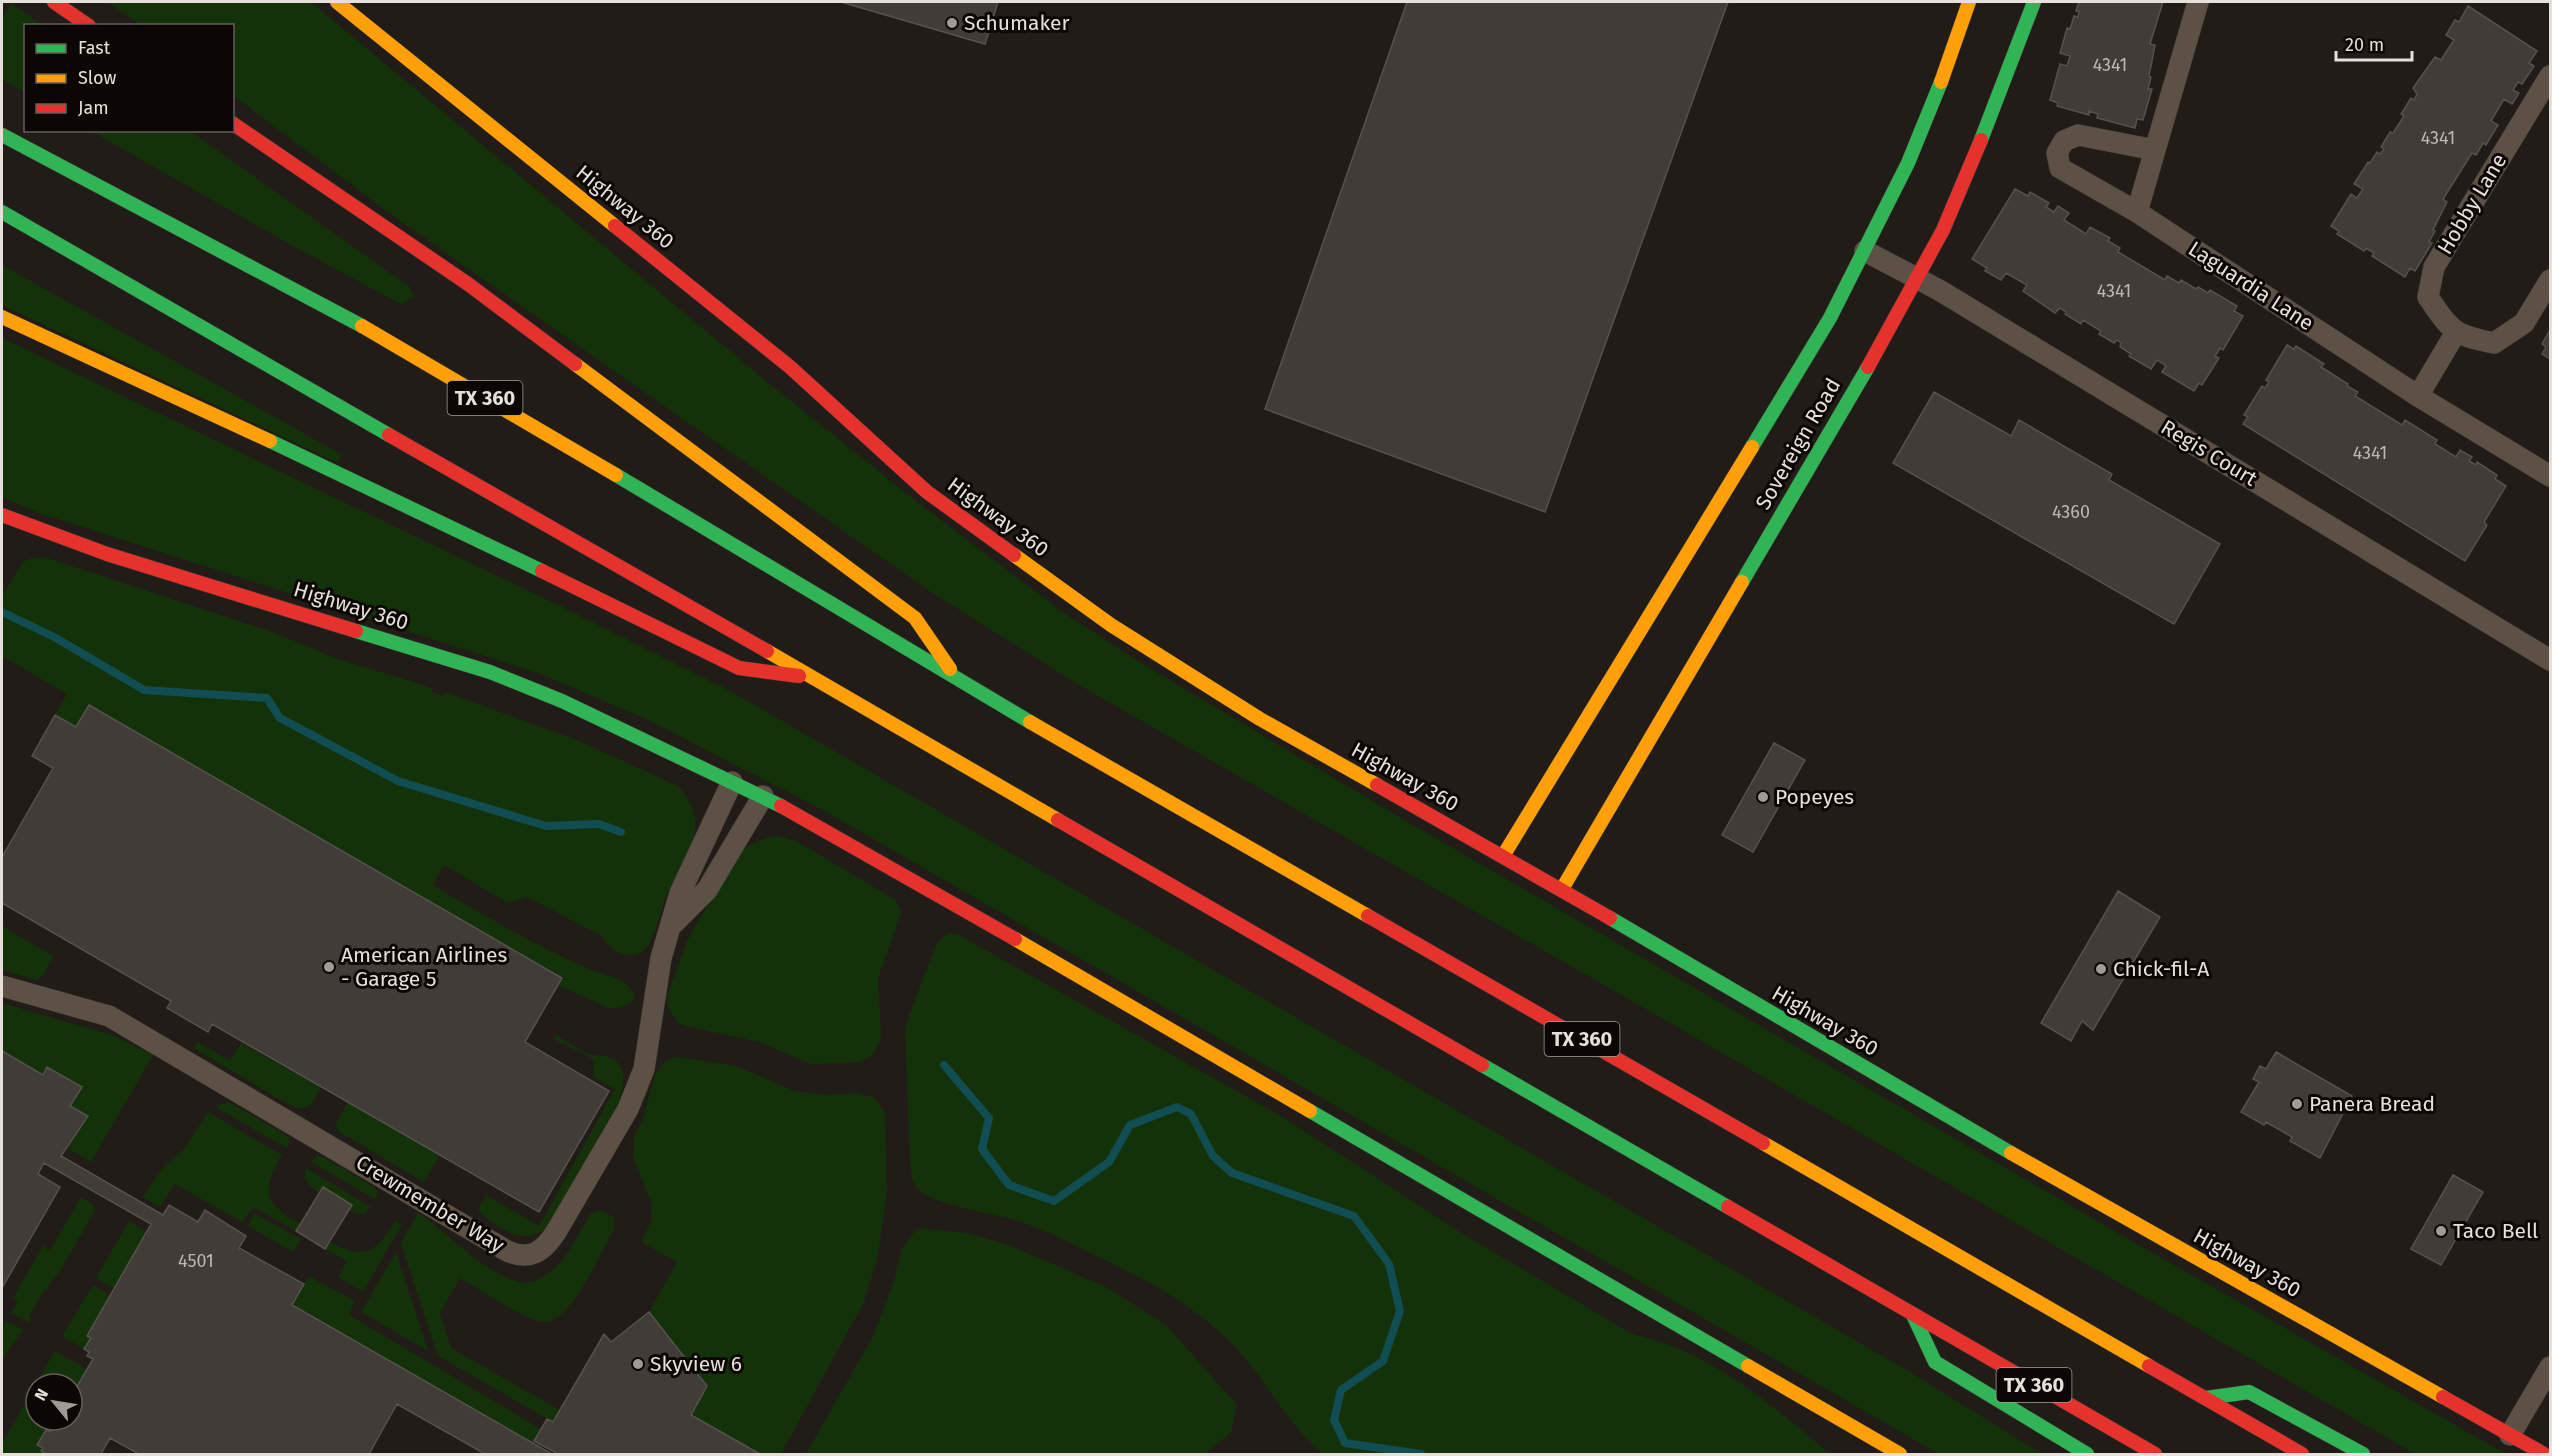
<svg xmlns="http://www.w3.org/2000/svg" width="2552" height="1456" viewBox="0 0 2552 1456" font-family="'Fira Sans',sans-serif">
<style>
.green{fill:#143209}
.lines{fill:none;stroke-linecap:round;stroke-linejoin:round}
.stream{stroke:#104e53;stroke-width:8}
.building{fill:#413c38;stroke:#56514d;stroke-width:1.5}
.street-casing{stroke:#3d3734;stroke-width:22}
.fast-casing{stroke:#3d3734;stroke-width:15}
.slow-casing{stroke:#3d3734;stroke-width:15}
.jam-casing{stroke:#3d3734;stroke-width:15}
.street{stroke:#5d5146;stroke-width:21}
.fast{stroke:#30b455;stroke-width:14}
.slow{stroke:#ff9f0a;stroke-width:14}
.jam{stroke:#e5322d;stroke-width:14}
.poi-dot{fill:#a29b95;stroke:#0c0705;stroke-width:2}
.labels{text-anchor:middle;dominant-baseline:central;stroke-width:6;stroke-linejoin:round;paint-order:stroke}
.number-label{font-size:18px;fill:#beb6b1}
.shield{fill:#0c0705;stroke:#a59e99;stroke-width:1.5}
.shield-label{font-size:20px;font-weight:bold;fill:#e7dfd9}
.poi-label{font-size:21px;fill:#e7dfd9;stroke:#0c0705;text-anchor:start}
.street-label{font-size:21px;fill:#e7dfd9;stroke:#0c0705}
</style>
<rect width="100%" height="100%" fill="#221c18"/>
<path class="green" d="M108 2H311L772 386 916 501 1064 613 1138 661 1394 814 2125 1237 2506 1454H2415L1632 1001 1079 685 931 592 627 380 389 213 233 95 232 26 140 25Z
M11 3 42 25 26 26 25 93 2 79V18Z
M91 131H190L410 287 413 297 401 304 300 250Z
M2 265 341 454 338 463 2 305Z
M2 338 554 603 732 692 1910 1372 2042 1454H1939L823 810 646 719 541 674 39 513 2 497Z
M44 557 270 631 338 659 433 688 432 692 443 696 445 692 577 740 678 786C716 826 682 859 665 899 661 910 653 940 647 947 634 964 609 951 602 936L527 897 508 903 444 865 433 885C483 915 533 944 587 968 602 975 632 978 635 998 627 1006 619 1010 608 1008L558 985 562 978 89 706 76 727 55 715 67 694 2 656V597L22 563 29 559Z
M777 836 796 841 896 900 901 913 878 978 881 1035 877 1048 870 1057 859 1062 811 1064 759 1042 681 1025 668 1009 667 996 687 941 738 854 748 846 762 839Z
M2 926 53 956 43 976 36 980 2 970Z
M949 933 959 935 980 947 1281 1116 1463 1234 1632 1334C1710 1350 1771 1405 1830 1454H1323C1291 1427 1277 1399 1252 1367 1210 1312 1147 1279 1086 1251 1064 1240 1039 1227 1015 1220 995 1214 933 1204 920 1191 912 1184 911 1172 910 1162L905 1031 910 1013 937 942Z
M2 1003 115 1036 153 1055 91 1162 68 1148 88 1116 70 1106 82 1087 48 1067 43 1075 2 1051Z
M556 1035C567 1041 578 1050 589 1054 595 1056 602 1055 608 1057 630 1065 623 1084 619 1102L551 1224C531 1242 517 1238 496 1225 489 1220 483 1217 478 1210L486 1195 539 1226 615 1089 593 1077 594 1059 554 1039Z
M198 1042 230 1061 241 1043 321 1087 311 1105 302 1109 289 1105 194 1048Z
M677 1057 736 1066 795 1091 828 1095 858 1093 875 1098 885 1113 887 1192 877 1260 863 1304 781 1454H760L691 1415 707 1386 649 1312 677 1262 641 1242 652 1220 651 1202 633 1158 634 1137 643 1119 655 1074 665 1061Z
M229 1102 289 1137V1142L287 1148 215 1107Z
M348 1102 440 1155 424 1182 338 1131 336 1123Z
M208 1112 282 1155C260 1193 264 1202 300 1224L296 1231 254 1207 242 1222 175 1184 160 1207 143 1197 163 1167 184 1149Z
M317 1156 323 1157 374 1187 378 1192 375 1199 311 1162Z
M306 1168 371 1207 363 1215 348 1211 323 1187 319 1193C310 1186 302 1181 306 1168Z
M81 1197 92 1204 95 1210 60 1271 51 1281 47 1291 44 1290 29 1316 31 1319 29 1322 11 1313 18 1301 13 1298 43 1246 50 1250Z
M600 1210 614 1217V1229C602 1250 569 1328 541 1322 522 1318 479 1289 460 1278L440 1313 451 1348 560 1410 553 1422 438 1356 401 1243 418 1213C448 1232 497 1287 531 1282 538 1281 550 1272 555 1268 570 1253 580 1231 591 1213Z
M254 1213 301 1239 293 1252 248 1226Z
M129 1221 147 1232 114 1289 96 1278Z
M395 1221 402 1224 363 1292 338 1277 347 1261 325 1249 329 1241C363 1261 376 1253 395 1221Z
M917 1228 967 1233 1009 1245 1106 1287 1166 1325 1237 1405 1231 1432 1205 1454H806L873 1336 893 1284 902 1249Z
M396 1252 428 1351 361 1312Z
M309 1276 355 1301 349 1315 541 1429 533 1444 292 1305Z
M93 1285 110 1295 87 1335 91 1338 84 1349 62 1336Z
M6 1321 24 1330 2 1358V1329Z
M55 1351 87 1369 72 1395V1384H36V1405L27 1400Z
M25 1404 36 1411V1420H51L56 1423 50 1432 45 1430 37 1444 43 1448 41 1451 46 1454H2V1443Z"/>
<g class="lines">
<path class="stream" d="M2 612 56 638 144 690 267 698 280 718 398 781 546 826 599 824 621 832
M944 1065 989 1118 982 1149 1009 1185 1054 1201 1109 1162 1130 1125 1177 1107 1191 1114 1213 1156 1232 1173 1354 1216 1389 1264 1400 1311 1383 1361 1341 1390 1334 1420 1345 1443 1421 1454"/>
</g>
<path class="building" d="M841 2H998L985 44Z
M1407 2H1728L1545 512 1265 409Z
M2079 2H2163L2150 44 2155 45 2149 76 2151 77 2148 89H2152L2143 120 2137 119 2135 128 2097 118 2098 114 2089 111V115L2057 106 2058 103 2050 100 2060 64 2067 66 2070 56 2060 53 2067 28 2070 29 2074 16 2078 17 2079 11H2076Z
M2468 6 2537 51 2529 63 2534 66 2522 84 2518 82 2513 90 2519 93 2512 104 2504 99 2491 121 2498 125 2486 145 2483 143 2476 155 2472 153 2443 199 2447 202 2433 230 2435 231 2429 242 2432 243 2415 271 2410 268 2405 277 2372 256 2374 253 2366 248 2364 251 2337 234 2339 231 2331 226 2351 194 2357 198 2363 189 2354 184 2368 162 2370 163 2377 152 2380 154 2384 149 2381 147 2390 132 2393 133 2404 116 2401 114 2411 98 2414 100 2417 94 2413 88 2435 57 2441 60 2454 40 2446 35 2455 20 2459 22Z
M2015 189 2028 196 2030 192 2049 203 2046 207 2054 212 2058 206 2069 213 2064 220 2086 234 2090 227 2110 238 2108 241 2120 248 2118 252 2165 280 2167 276 2179 283 2181 280 2196 289 2198 287 2208 293 2210 290 2237 306 2234 311 2243 316 2223 350 2220 348 2215 356 2219 358 2202 385 2199 383 2194 391 2162 372 2166 366 2157 360 2151 369 2129 356 2131 354 2120 347 2121 343 2117 340 2114 343 2099 334 2101 331 2083 320 2081 324 2065 314 2066 312 2060 308 2055 313 2023 291 2027 285 2006 273 2001 280 1985 271 1987 268 1972 259Z
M2550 330V359L2542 354 2546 347 2542 344Z
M2287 345 2294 349 2296 346 2324 364 2321 367 2348 384 2347 386 2358 392 2355 396 2402 425 2405 420 2437 440 2435 444 2456 457 2460 450 2472 457 2469 461 2476 465 2477 462 2497 475 2495 479 2506 486 2484 522 2487 525 2465 561 2243 424 2248 417 2244 415 2262 386 2265 388 2269 382 2266 380Z
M1934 392 2011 436 2019 420 2112 474 2109 480 2220 544 2174 624 1893 463Z
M89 705 562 978 525 1042 609 1091 539 1212 212 1024 208 1032 167 1008 171 1001 2 903V857L53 768 32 756 55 715 76 727Z
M1774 743 1805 760 1753 852 1722 835Z
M2118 891 2160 917 2093 1030 2082 1021 2071 1041 2041 1023Z
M2 1051 43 1075 47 1067 82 1087 70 1106 88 1116 61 1156 163 1215 169 1205 198 1222 205 1210 246 1236 239 1248 304 1284 292 1305 552 1454H485L397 1404 369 1454H139L110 1438 101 1454H46L41 1451 43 1448 37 1445 46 1430 50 1432 57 1420H72V1395L93 1359 87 1356 89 1352 84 1349 91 1338 87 1336 151 1224 44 1163 38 1174 60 1187 2 1288Z
M2276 1052 2352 1096 2320 1158 2290 1141 2292 1137 2266 1122 2264 1125 2241 1112 2259 1082 2253 1079 2260 1066 2266 1069Z
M2453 1175 2483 1192 2441 1265 2411 1249Z
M323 1187 352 1205 325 1249 296 1231Z
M649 1312 707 1386 691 1415 760 1454H558L534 1441 547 1419 553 1422 604 1334 611 1342Z"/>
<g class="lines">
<g class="street-casing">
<path id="street" d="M2198 2 2137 212 2418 396 2550 476
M2550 76 2434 267 2428 297C2451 331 2453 335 2494 343L2524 323 2550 280
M2137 212 2060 168 2057 153 2064 141 2078 135 2155 150
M1865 251 1939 290 2550 660
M2418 396 2456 332
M673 924 707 890 763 796
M2 986 109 1016 507 1251C530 1261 543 1252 556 1232L628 1109 644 1069 661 958 680 893 732 782
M2510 1435 2550 1367"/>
</g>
<g class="fast-casing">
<path id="fast" d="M2 135 362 326
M1981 140 2034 2
M2 212 389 435
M270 441 542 571
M1752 447 1830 318 1908 163 1941 82
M616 475 1030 722
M1742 582 1868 367
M356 631 490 672 562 701 781 806
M1610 918 2011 1153
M1482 1065 1728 1207
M1310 1111 1748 1366
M1913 1315 1935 1362 2087 1454
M2206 1398 2249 1392 2363 1454"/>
</g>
<g class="slow-casing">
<path id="slow" d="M337 2 615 226
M1941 82 1969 2
M2 317 270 441
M362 326 616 475
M575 364 915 618 950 669
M1014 555 1111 625 1260 719 1377 785
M767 651 1058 820
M1030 722 1368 916
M1503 856 1752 447
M1562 889 1742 582
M1015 939 1310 1111
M1763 1143 2149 1366
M2011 1153 2443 1397
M1748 1366 1900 1454"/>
</g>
<g class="jam-casing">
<path id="jam" d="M54 2 89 26
M232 123 468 284 575 364
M615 226 790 367 927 492 1014 555
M1868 367 1943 230 1981 140
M389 435 767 651
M2 515 107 554 356 631
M542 571 739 668 799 676
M1377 785 1610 918
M781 806 1015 939
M1058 820 1482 1065
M1368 916 1763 1143
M1728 1207 2155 1454
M2149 1366 2302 1454
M2443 1397 2544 1454"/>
</g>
<use href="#street" class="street"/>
<use href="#fast" class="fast"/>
<use href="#slow" class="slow"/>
<use href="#jam" class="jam"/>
</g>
<g class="poi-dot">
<circle cx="952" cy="23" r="6"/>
<circle cx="1763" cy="797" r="6"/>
<circle cx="329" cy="967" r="6"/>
<circle cx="2101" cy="969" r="6"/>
<circle cx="2297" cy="1104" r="6"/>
<circle cx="2441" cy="1231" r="6"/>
<circle cx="638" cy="1364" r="6"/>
</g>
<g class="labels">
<g class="number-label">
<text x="2110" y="65">4341</text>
<text x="2438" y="138">4341</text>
<text x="2114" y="291">4341</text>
<text x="2370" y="453">4341</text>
<text x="2071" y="512">4360</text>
<text x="196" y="1261">4501</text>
</g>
<g class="shield">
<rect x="447.5" y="381" width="75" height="34" rx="4.5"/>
<rect x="1544.5" y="1022" width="75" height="34" rx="4.5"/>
<rect x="1996.5" y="1368" width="75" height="34" rx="4.5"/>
</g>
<g class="shield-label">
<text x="485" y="398">TX 360</text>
<text x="1582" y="1039">TX 360</text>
<text x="2034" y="1385">TX 360</text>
</g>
<g class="poi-label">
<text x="964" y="23">Schumaker</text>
<text x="1775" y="797">Popeyes</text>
<text x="341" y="955">American Airlines<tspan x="341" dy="24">- Garage 5</tspan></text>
<text x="2113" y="969">Chick-fil-A</text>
<text x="2309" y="1104">Panera Bread</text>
<text x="2453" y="1231">Taco Bell</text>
<text x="650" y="1364">Skyview 6</text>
</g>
<g class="street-label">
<text transform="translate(2472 204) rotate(-59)">Hobby Lane</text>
<text transform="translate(625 207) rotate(39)">Highway 360</text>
<text transform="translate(2251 286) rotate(33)">Laguardia Lane</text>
<text transform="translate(1798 444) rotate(-60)">Sovereign Road</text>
<text transform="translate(2209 453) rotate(31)">Regis Court</text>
<text transform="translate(998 517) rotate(36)">Highway 360</text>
<text transform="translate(351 606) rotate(17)">Highway 360</text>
<text transform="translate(1405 777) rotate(29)">Highway 360</text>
<text transform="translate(1825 1021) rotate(30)">Highway 360</text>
<text transform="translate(430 1204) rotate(31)">Crewmember Way</text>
<text transform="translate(2247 1263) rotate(29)">Highway 360</text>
</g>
</g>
<rect width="2552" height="1456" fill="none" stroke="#e7dfd9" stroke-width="6"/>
<rect x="24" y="24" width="210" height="108" fill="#0c0705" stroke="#645d5a" stroke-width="1.5"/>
<rect x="36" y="44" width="30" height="9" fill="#30b455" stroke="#645d5a" stroke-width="1.5"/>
<text x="78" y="54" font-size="18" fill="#e7dfd9">Fast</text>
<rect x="36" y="74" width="30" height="9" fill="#ff9f0a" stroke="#645d5a" stroke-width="1.5"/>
<text x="78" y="84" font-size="18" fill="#e7dfd9">Slow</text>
<rect x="36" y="104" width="30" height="9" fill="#e5322d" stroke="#645d5a" stroke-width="1.5"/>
<text x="78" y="114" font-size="18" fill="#e7dfd9">Jam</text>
<g transform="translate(54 1402) rotate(300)"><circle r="28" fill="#0c0705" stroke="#645d5a" stroke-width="1.5"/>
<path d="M0-4.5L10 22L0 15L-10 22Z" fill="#a29b95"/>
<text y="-9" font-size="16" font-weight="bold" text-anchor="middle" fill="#e7dfd9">N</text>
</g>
<path d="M2336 51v9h76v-9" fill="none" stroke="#e7dfd9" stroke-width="3"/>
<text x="2345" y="51" font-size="18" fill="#e7dfd9" stroke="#0c0705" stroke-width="4.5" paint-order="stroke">20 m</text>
</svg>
